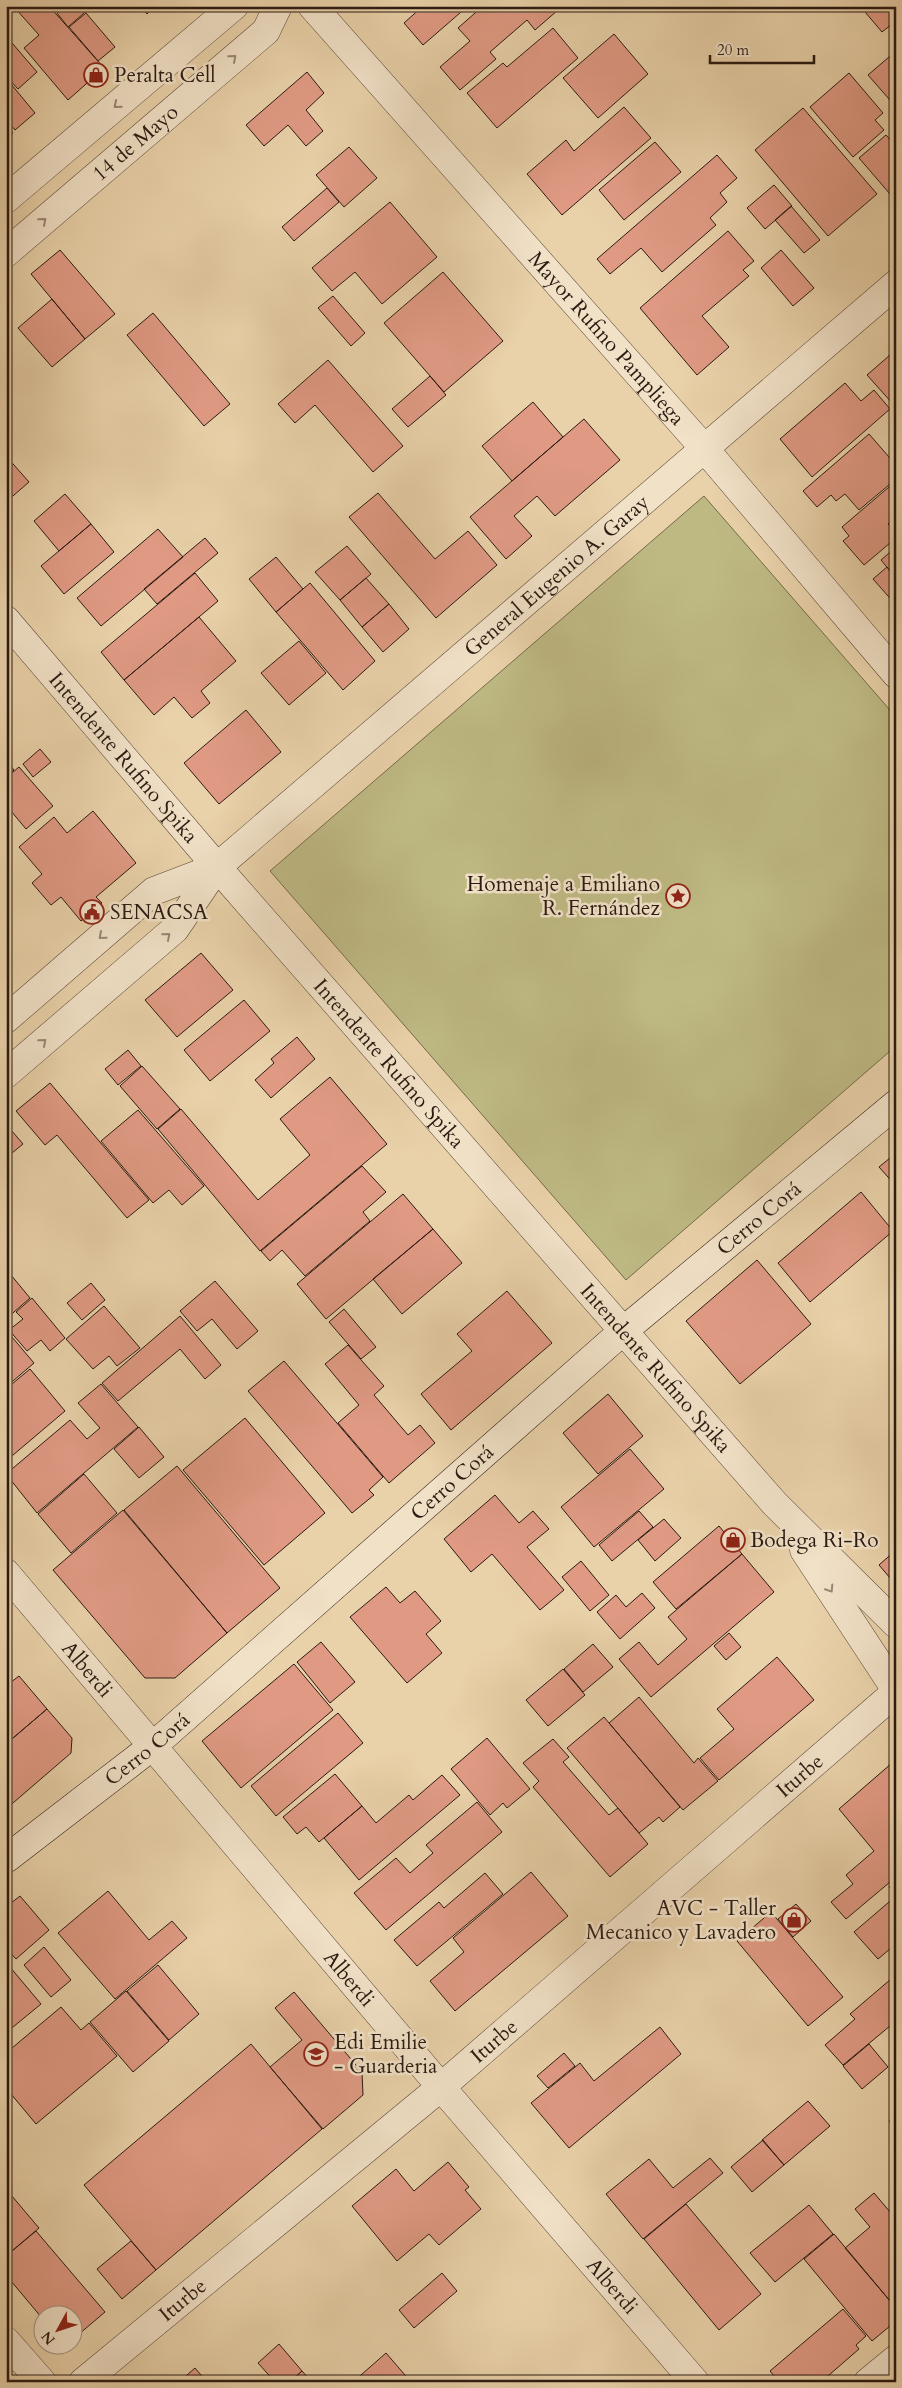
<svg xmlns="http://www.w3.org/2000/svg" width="902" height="2388" viewBox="0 0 902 2388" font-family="Cardo,serif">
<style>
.green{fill:#beb983;stroke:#746a4a}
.building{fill:#e09a84;stroke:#2b1a12}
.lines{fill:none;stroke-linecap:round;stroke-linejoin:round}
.street-casing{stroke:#5a4838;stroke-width:29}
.secondary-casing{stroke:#2b1a12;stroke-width:29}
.street{stroke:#f1e1c7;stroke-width:28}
.secondary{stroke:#f1e1c7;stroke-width:28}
.oneway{stroke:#988776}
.labels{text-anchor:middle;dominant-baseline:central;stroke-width:5;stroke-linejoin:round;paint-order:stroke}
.poi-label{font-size:21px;fill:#2b1a12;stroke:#f1e1c7;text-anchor:start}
.street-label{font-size:21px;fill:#2b1a12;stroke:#f1e1c7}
</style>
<rect width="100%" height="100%" fill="#e9d1a9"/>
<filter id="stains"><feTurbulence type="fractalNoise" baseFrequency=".004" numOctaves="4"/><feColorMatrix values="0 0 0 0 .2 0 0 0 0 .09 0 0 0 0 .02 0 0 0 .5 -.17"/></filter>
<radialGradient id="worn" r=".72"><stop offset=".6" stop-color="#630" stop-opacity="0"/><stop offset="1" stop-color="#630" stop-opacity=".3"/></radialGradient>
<path class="green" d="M704 496 896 717V1046L626 1280 270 871Z"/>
<path class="building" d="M6 6H49L104 68 68 100 24 48 39 35 15 8 6 15Z
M92 6 68 27 57 13 64 6Z
M140 6H155L147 14Z
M423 6H468L423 45 404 23Z
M483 6H555L558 10 535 30 527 20 490 52 496 59 460 90 440 67 470 41 458 28Z
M860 6H896V21L882 32Z
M86 13 115 47 98 61 69 27Z
M553 28 578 58 497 128 467 93 503 63 507 67Z
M614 34 648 74 598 118 563 78Z
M6 36 37 72 18 89 6 76Z
M896 51V107L868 75Z
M307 72 324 93 306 110 323 131 306 146 288 125 264 146 246 125Z
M849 73 883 113 875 120 884 130 853 157 810 107Z
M6 78 35 113 15 130 6 119Z
M624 107 651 138 562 215 527 174 566 140 574 151Z
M803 108 877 194 828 236 755 150Z
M6 125 13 133 6 139Z
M886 135 896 146V201L859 158Z
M655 142 681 172 624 220 599 190Z
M349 147 377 178 344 207 316 175Z
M717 155 737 178 720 193 727 202 710 218 716 225 662 272 641 248 610 274 597 259Z
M774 185 792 206 765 229 747 208Z
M327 188 339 202 294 241 282 227Z
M390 202 437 257 382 304 355 272 332 291 312 268Z
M791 206 820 240 804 253 775 220Z
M728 231 754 261 743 270 749 276 702 316 729 347 697 375 640 308Z
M60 250 115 314 85 339 31 274Z
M781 250 814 288 793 306 761 268Z
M443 272 503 341 444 392 384 323Z
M333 296 365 333 351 346 318 308Z
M52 299 85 339 52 367 18 328Z
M153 313 230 404 204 426 127 335Z
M890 355 896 362V401L893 404 867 375Z
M328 360 403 446 373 472 315 405 295 423 278 404Z
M430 376 446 395 408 427 392 409Z
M845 383 861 401 874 390 890 409 812 477 780 439Z
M533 402 563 437 512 481 482 446Z
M584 419 620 460 555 516 537 496 514 516 532 536 506 559 470 517Z
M869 434 896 465V479L859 510 845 494 836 501 831 495 817 507 803 491Z
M6 456 29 482 6 502Z
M896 481V525L892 520 888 524 896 532V538L864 565 843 541 849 536 842 527Z
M378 493 435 559 468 531 497 565 436 618 349 517Z
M65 494 91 524 59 551 34 521Z
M91 524 114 552 64 594 41 566Z
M158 529 183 557 101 626 77 598Z
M205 538 218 553 157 604 144 589Z
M347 546 371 574 340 600 315 572Z
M896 547V578L881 560Z
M276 557 303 589 276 612 249 579Z
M887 567 896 578V605L873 579Z
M195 573 218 601 124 680 101 652Z
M366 578 389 604 362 627 340 600Z
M310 583 375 661 343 690 276 612Z
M389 604 409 629 383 652 362 627Z
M199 617 236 661 201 691 210 703 192 718 174 697 154 715 124 680Z
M299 641 326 673 289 705 261 673Z
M246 710 281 752 219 804 184 763Z
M40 749 51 762 33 777 23 764Z
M6 760 14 770 6 777Z
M19 767 53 806 26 829 6 805V778Z
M93 811 136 863 96 897 102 903 81 921 61 897 51 905 32 883 42 874 19 847 54 817 67 833Z
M201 953 233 990 177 1037 145 1000Z
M244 1000 270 1031 210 1081 184 1050Z
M297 1037 315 1059 271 1098 255 1080 274 1063 271 1059Z
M128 1050 141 1066 118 1085 105 1069Z
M142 1066 180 1109 157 1129 120 1086Z
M330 1077 387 1144 260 1251 158 1129 181 1109 258 1200 310 1155 280 1119Z
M50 1083 149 1200 127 1218 57 1135 45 1145 16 1111Z
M138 1110 204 1186 182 1205 169 1190 153 1203 101 1141Z
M6 1124 23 1144 6 1158Z
M896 1153V1186L879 1167Z
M362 1166 386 1192 363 1212 370 1221 305 1276 282 1250 270 1261 261 1251Z
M861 1192 893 1231 810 1302 778 1263Z
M403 1194 433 1229 326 1319 297 1284Z
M433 1229 462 1263 402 1314 373 1279Z
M757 1260 811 1324 740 1384 686 1321Z
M6 1269 30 1298 6 1319Z
M215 1281 258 1331 237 1349 212 1319 197 1331 180 1311Z
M91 1283 105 1300 82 1320 67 1303Z
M507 1291 552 1343 451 1430 421 1394 472 1351 457 1334Z
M32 1298 65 1338 50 1351 41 1340 27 1351 9 1330 23 1319 16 1312Z
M104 1306 140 1348 117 1366 109 1356 93 1369 66 1339Z
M344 1309 376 1347 361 1359 329 1322Z
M180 1316 221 1365 205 1379 180 1349 118 1401 102 1383Z
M6 1330 34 1363 6 1387Z
M348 1345 384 1386 374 1395 408 1435 420 1425 435 1443 389 1483 338 1423 359 1405 325 1364Z
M284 1361 383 1477 369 1490 374 1495 352 1513 248 1391Z
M30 1369 65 1411 6 1461V1389Z
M101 1384 138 1427 37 1513 6 1474 70 1420 87 1439 100 1428 78 1403Z
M608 1394 643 1436 598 1474 563 1433Z
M245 1418 325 1513 264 1565 183 1470Z
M139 1427 164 1457 139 1478 114 1449Z
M630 1449 664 1489 594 1547 561 1507Z
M177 1466 280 1588 227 1633 124 1510Z
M84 1474 117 1513 71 1553 38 1514Z
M495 1495 519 1523 533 1511 549 1529 527 1547 564 1590 540 1610 492 1554 471 1572 444 1539Z
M123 1510 227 1633 175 1678H145L53 1570Z
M639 1511 653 1527 612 1561 599 1545Z
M664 1519 681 1538 655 1561 638 1540Z
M719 1526 742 1554 676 1609 653 1582Z
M896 1550V1585L879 1565Z
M742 1554 774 1592 651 1697 619 1659 639 1642 658 1665 687 1639 668 1617Z
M581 1561 609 1595 590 1611 562 1577Z
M386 1587 400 1603 415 1591 441 1621 426 1634 442 1653 407 1683 350 1617Z
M642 1593 655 1608 620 1639 597 1612 616 1595 626 1607Z
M729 1633 741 1647 726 1660 714 1646Z
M321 1642 355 1682 330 1703 297 1662Z
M593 1644 613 1667 583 1692 564 1669Z
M777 1657 814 1700 719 1780 700 1758 734 1729 717 1709Z
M294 1664 333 1710 241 1788 202 1741Z
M563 1669 585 1695 548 1726 526 1700Z
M19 1676 47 1709 6 1744V1686Z
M639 1697 694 1763 698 1758 718 1781 683 1810 609 1723Z
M47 1709 72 1738 71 1753 6 1809V1744Z
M338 1713 363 1743 276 1816 251 1786Z
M604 1717 680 1807 663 1822 659 1817 639 1833 567 1748Z
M487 1738 530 1789 507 1808 503 1803 490 1815 451 1769Z
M553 1739 569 1757 563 1762 609 1815 618 1808 648 1844 610 1877 533 1787 539 1781 523 1763Z
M892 1763 896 1767V1877L846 1919 831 1902 853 1884 846 1875 874 1851 839 1809Z
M335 1774 362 1806 319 1842 306 1827 297 1834 283 1817Z
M442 1775 460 1795 359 1880 324 1838 362 1806 376 1823 409 1795 413 1800Z
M477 1802 502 1832 386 1930 354 1893 396 1858 410 1873 433 1853 426 1845Z
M531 1872 568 1916 455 2011 430 1981 464 1952 453 1938Z
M485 1873 503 1894 417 1966 394 1940 439 1902 444 1908Z
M896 1882V1895L889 1887Z
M108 1891 149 1940 172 1921 187 1938 115 1999 58 1933Z
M20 1896 49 1930 16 1959 6 1948V1907Z
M896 1896V1944L878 1959 854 1932Z
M796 1904 811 1921 793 1937 778 1919Z
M771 1912 843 1997 808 2026 737 1941Z
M44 1947 71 1980 51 1997 24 1965Z
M158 1965 199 2014 169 2040 127 1991Z
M10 1967 41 2004 7 2032 6 1971Z
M891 1979 896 1984V2021L843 2065 825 2045 855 2019 850 2014Z
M126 1991 169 2041 133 2072 90 2022Z
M294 1992 362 2072 363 2095 323 2129 270 2067 302 2040 275 2008Z
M61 2007 81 2030 89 2023 117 2056 36 2124 6 2088V2053Z
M660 2027 681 2054 569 2148 531 2103 580 2063 594 2081Z
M251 2044 322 2129 156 2270 84 2185Z
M869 2044 888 2067 862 2089 843 2066Z
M564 2053 575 2066 548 2088 537 2076Z
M808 2101 830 2126 784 2165 762 2140Z
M896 2115V2129L889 2121Z
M763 2140 784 2165 752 2192 731 2167Z
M710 2158 723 2173 643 2239 606 2194 649 2159 673 2188Z
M448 2162 469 2187 465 2190 481 2209 439 2245 429 2234 397 2261 352 2206 396 2169 414 2191Z
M6 2189 39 2228 6 2256Z
M874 2193 896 2219V2308L845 2248 870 2227 855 2209Z
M686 2204 761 2294 719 2330 644 2239Z
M809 2205 833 2234 775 2282 750 2253Z
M36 2231 105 2312 72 2340V2316H42V2318L6 2275V2256Z
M834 2234 896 2308V2321L872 2341 804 2259Z
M131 2241 156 2270 122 2299 97 2269Z
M442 2273 457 2291 414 2328 399 2310Z
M843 2309 866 2336 856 2345 859 2349 821 2382H779L770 2371Z
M279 2344 302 2371 290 2382H275L258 2363Z
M386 2353 411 2382H353Z
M195 2368 207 2382H179Z
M302 2371 312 2382H290Z"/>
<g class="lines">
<g class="street-casing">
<g id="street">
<path id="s1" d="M312 6 704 448 896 674"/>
<path d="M6 199 234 6"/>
<path id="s2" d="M6 253 266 31 278 6"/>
<path id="s3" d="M6 620 217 867 775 1504 896 1624"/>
<path d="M6 1019 154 891 217 867"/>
<path id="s4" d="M6 1074 175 929 217 867 896 284"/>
<path d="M804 1550 896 1690"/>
<path id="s5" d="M6 1573 441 2087 695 2382"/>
<path d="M6 2341 42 2382"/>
<path id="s6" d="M83 2382 441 2087 896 1692"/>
<path d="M868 2382 896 2359"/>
</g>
</g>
<g class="secondary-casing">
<g id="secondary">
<path id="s7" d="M6 1859 154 1745 622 1332 896 1104"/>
</g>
</g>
<use href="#street" class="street"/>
<use href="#secondary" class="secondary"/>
</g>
<defs><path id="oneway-chevron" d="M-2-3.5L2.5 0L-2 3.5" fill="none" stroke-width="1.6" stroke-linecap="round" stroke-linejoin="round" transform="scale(1.25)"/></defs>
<g class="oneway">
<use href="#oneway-chevron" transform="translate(233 58) rotate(-41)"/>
<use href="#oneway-chevron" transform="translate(117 105) rotate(140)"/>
<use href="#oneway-chevron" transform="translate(43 221) rotate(-41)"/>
<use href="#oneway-chevron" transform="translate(102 936) rotate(139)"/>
<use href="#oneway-chevron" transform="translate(167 936) rotate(-41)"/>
<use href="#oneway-chevron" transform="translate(43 1042) rotate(-41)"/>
<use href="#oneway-chevron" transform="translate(830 1589) rotate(57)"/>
</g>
<defs>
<g id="shop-ring" transform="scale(1.25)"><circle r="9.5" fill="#f1e1c7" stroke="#8f2418" stroke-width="1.5"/><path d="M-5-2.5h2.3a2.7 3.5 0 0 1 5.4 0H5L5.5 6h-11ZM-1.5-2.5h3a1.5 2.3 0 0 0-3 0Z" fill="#8f2418"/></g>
<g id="sight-ring" transform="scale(1.25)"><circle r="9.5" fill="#f1e1c7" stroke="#8f2418" stroke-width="1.5"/><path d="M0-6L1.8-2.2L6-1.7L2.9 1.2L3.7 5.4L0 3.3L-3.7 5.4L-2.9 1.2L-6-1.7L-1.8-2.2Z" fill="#8f2418"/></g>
<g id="civic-ring" transform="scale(1.25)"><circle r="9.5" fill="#f1e1c7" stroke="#8f2418" stroke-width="1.5"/><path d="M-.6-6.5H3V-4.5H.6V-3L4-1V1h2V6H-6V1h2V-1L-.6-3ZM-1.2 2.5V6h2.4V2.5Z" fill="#8f2418"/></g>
<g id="school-ring" transform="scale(1.25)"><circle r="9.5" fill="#f1e1c7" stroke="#8f2418" stroke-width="1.5"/><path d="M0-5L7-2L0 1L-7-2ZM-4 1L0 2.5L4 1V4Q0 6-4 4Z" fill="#8f2418"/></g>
</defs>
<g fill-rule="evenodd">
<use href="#shop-ring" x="96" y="75"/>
<use href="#sight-ring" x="678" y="896"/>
<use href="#civic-ring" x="92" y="912"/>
<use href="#shop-ring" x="733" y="1540"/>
<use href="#shop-ring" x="794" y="1920"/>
<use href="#school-ring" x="316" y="2054"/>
</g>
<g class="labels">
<g class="poi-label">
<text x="114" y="75">Peralta Cell</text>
<text x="660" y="884" text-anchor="end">Homenaje a Emiliano<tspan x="660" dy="24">R. Fernández</tspan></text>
<text x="110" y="912">SENACSA</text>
<text x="750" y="1540">Bodega Ri-Ro</text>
<text x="776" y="1908" text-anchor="end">AVC - Taller<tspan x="776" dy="24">Mecanico y Lavadero</tspan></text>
<text x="334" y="2042">Edi Emilie<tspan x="334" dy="24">- Guarderia</tspan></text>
</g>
<g class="street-label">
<text stroke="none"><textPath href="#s2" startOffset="170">14 de Mayo</textPath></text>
<text stroke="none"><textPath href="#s1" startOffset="444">Mayor Rufino Pampliega</textPath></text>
<text stroke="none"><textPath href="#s4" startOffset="745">General Eugenio A. Garay</textPath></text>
<text stroke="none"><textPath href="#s3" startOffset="181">Intendente Rufino Spika</textPath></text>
<text stroke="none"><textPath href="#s3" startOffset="586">Intendente Rufino Spika</textPath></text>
<text stroke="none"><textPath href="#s7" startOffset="989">Cerro Corá</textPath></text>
<text stroke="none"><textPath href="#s3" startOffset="991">Intendente Rufino Spika</textPath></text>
<text stroke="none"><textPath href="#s7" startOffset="584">Cerro Corá</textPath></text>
<text stroke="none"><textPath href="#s5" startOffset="126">Alberdi</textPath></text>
<text stroke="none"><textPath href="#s7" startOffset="179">Cerro Corá</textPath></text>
<text stroke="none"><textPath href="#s6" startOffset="939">Iturbe</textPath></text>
<text stroke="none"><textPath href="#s5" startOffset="531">Alberdi</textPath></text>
<text stroke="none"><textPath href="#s6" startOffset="534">Iturbe</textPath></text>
<text stroke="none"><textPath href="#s5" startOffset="936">Alberdi</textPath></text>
<text stroke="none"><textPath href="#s6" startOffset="129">Iturbe</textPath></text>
</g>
</g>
<rect width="902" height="2388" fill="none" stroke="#e9d1a9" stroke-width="25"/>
<rect x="8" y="8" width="887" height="2373" fill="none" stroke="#2b1a12" stroke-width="2.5"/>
<rect x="12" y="12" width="877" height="2363" fill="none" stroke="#2b1a12"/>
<g transform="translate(58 2330) rotate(230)"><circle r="24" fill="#f1e1c7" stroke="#a2917f"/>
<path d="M0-4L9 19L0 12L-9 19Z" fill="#8f2418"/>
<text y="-8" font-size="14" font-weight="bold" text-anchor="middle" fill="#2b1a12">N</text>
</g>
<path d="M710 55v8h104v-8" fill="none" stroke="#2b1a12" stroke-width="2.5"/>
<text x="717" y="55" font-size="15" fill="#2b1a12" stroke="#f1e1c7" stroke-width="4" paint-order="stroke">20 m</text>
<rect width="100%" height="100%" filter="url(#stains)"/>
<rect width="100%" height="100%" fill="url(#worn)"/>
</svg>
